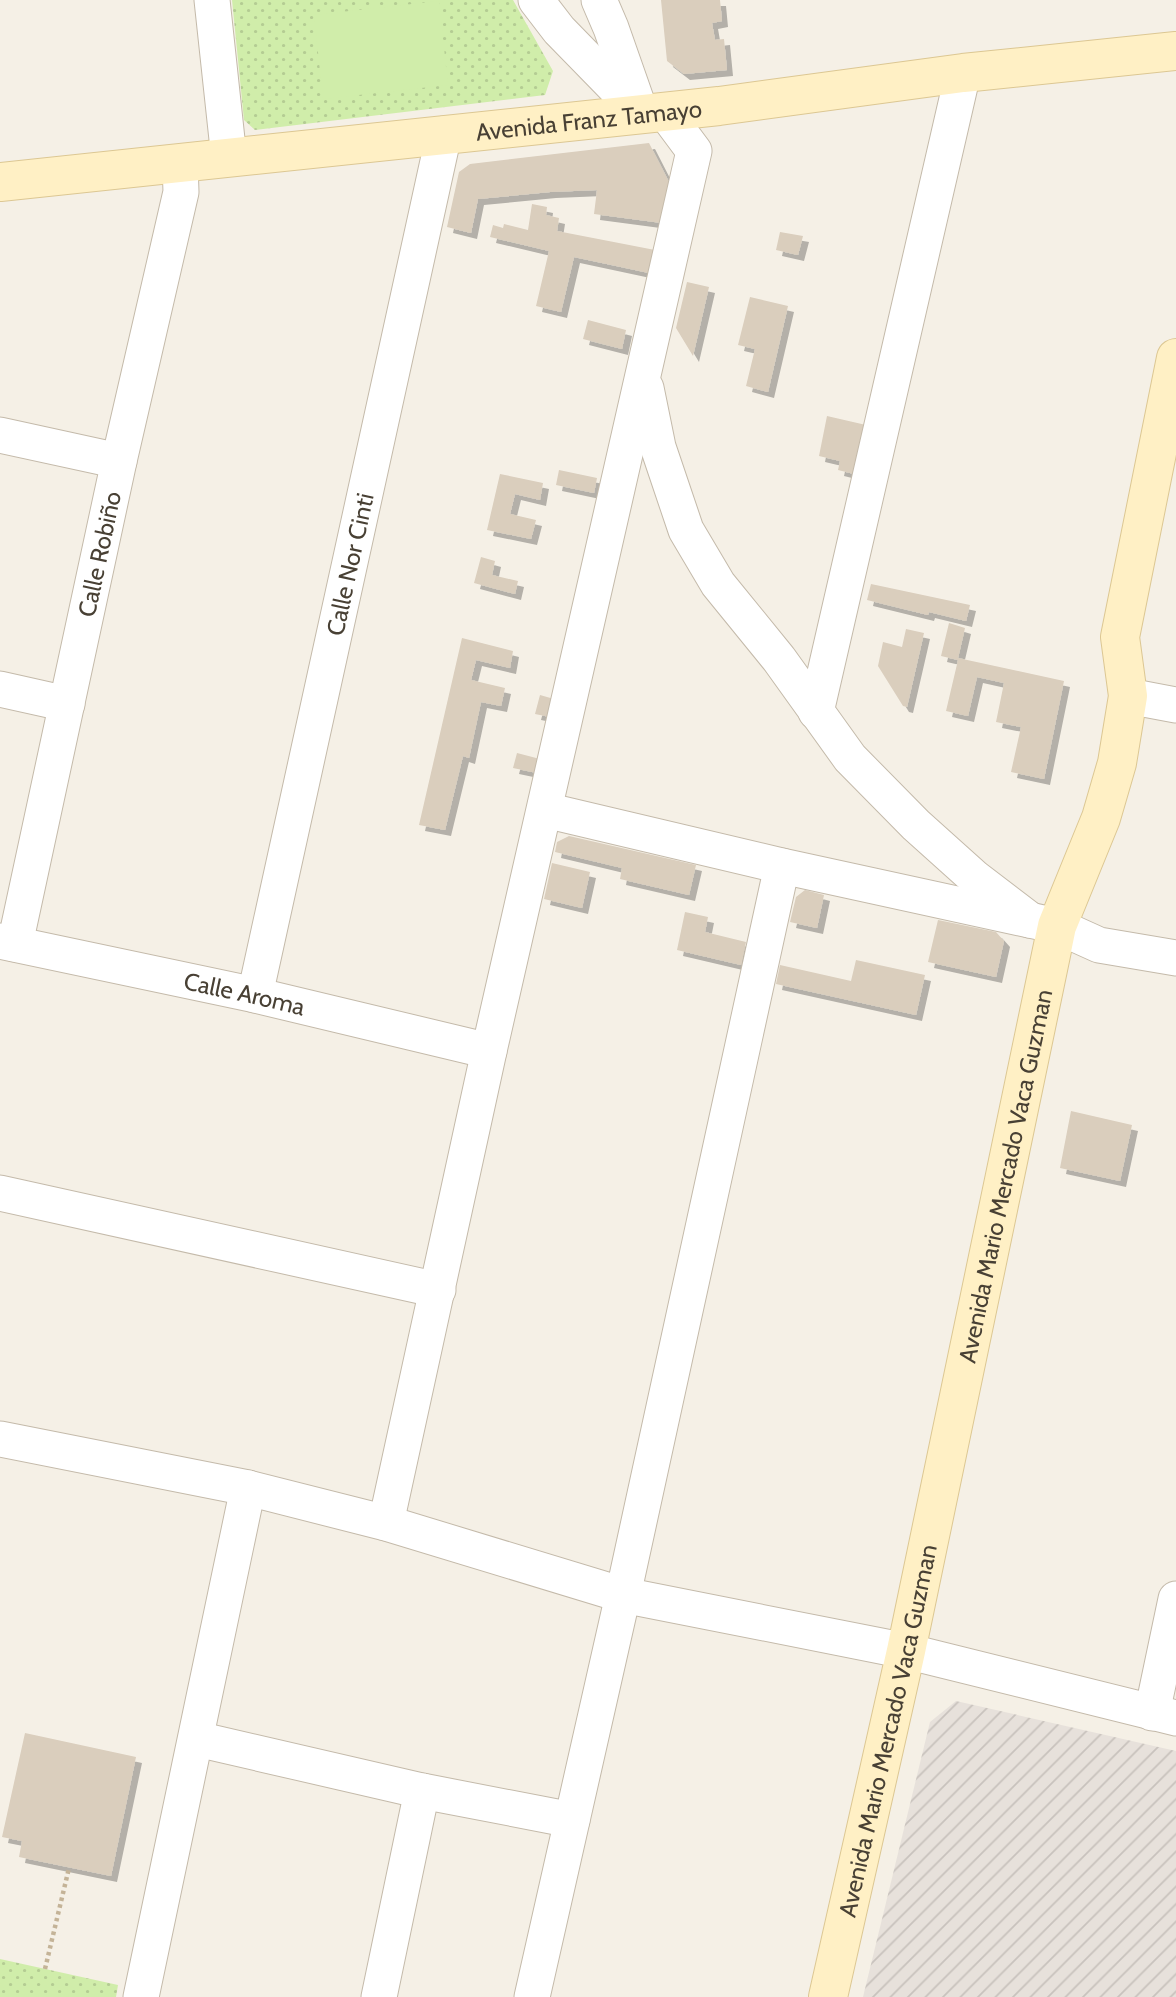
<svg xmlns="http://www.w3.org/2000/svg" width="1176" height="1997" viewBox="0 0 1176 1997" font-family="Cabin,sans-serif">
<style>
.industrial{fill:url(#industrial-furrows)}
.grass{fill:url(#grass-dots)}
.pitch{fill:#d0edaa}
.building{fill:#dacebd;filter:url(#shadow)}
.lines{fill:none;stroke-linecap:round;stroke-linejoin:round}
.street-casing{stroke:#c4baaa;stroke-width:37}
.secondary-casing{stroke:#dcc793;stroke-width:40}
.path{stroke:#c4b397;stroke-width:4.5;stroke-dasharray:3.5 3.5;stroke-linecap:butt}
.street{stroke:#fff;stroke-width:35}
.secondary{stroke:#fff0c5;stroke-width:38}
.labels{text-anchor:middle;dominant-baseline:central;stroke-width:5;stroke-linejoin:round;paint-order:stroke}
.street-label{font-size:24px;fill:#484034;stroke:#fff}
</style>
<defs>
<pattern id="industrial-furrows" width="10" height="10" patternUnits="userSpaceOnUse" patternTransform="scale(1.75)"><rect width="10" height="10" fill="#e7e1db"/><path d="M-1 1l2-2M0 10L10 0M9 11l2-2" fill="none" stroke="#c8c2bd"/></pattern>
<pattern id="grass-dots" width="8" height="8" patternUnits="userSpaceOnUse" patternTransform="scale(1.75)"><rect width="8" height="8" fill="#d0edaa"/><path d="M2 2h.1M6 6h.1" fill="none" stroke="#b4cc93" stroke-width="1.8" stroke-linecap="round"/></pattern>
<filter id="shadow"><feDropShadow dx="6" dy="6" stdDeviation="0" flood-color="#0004"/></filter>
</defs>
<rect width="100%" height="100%" fill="#f5f0e6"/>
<path class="industrial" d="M956 1701 1176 1751V1997H863L930 1722Z"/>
<path class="grass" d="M232 0H513L553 71 545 95 255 130 244 120Z
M0 1959 118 1985 116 1997H0Z"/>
<path class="pitch" d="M439 1 448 85 323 99 314 15Z"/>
<path class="building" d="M661 0H720L722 21 712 23 715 40 724 39 727 70 684 74 667 61Z
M649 143 671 186 662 223 594 214 597 190 550 192 478 199 471 233 447 227 459 172 470 164Z
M532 204 547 207 546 215 559 218 557 231 655 250 649 273 574 257 561 312 536 306 549 251 490 237 493 225 503 228 504 224 528 230Z
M780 232 803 236 798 255 776 250Z
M687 282 709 287 693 356 676 328Z
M750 297 788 306 768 392 746 386 755 349 738 345Z
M588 320 626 330 622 349 583 339Z
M827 416 866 425 854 474 838 470 840 461 819 456Z
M559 470 597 478 594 493 556 485Z
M500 474 543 483 540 500 515 494 510 514 536 520 531 539 487 530Z
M481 557 495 561 492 575 518 581 515 594 474 583Z
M871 584 970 605 966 621 929 612 928 615 867 600Z
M949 623 965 628 958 658 1064 681 1044 779 1011 772 1021 727 996 722 1004 683 977 677 968 716 946 711 958 660 941 656Z
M906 629 924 633 907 707 903 706 878 666 883 642 902 647Z
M462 638 513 651 510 668 476 660 471 680 505 688 501 706 481 702 469 758 463 756 445 830 419 825Z
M540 695 554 699 550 717 535 714Z
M517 753 540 759 537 773 513 768Z
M569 836 696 865 689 895 620 879 622 868 555 852 557 842Z
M552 863 590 872 582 908 544 899Z
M805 890 824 895 817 928 790 922 796 897Z
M685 912 708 917 705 932 746 942 741 965 677 950Z
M938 920 996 932 1004 941 996 977 928 962Z
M856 960 925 975 916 1015 776 984 780 965 851 981Z
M1071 1111 1132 1125 1120 1181 1060 1168Z
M25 1733 136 1757 111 1876 19 1857 22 1841 2 1837Z"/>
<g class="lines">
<g class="street-casing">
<g id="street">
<path d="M212 0 229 158"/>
<path d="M536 0 559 30 641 114"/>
<path d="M599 0 611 28 638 105"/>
<path d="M646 388 658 447 686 530 718 584 779 659 850 758 916 825 975 878 1030 920"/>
<path d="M0 435 119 461"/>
<path d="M0 689 67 704"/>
<path d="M1128 696 1176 705"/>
<path d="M816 712 963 73"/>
<path d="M545 810 782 866 1057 926 1099 945 1176 958"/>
<path id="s1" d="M0 941 255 995 489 1051"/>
<path id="s2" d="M15 944 119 461 181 192 180 164"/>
<path id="s3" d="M255 995 444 134"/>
<path d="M0 1193 438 1290"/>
<path d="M0 1439 248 1488 386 1523 623 1595 906 1651 1176 1718"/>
<path d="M386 1523 489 1051 694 151 665 112"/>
<path d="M1152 1713 1176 1599"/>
<path d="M197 1739 422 1791 572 1820"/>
<path d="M141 1997 248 1488"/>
<path d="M379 1997 422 1791"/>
<path d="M532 1997 623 1595 782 866"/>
</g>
</g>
<g class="secondary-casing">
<g id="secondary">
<path id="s4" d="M0 182 719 106 963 73 1176 51"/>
<path id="s5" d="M828 1997 906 1651 1057 926 1101 818 1117 763 1128 696 1120 637 1176 358"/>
</g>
</g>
<path class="path" d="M45 1969 69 1868"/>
<use href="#street" class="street"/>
<use href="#secondary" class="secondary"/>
</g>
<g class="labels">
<g class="street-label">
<text stroke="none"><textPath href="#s4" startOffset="592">Avenida Franz Tamayo</textPath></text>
<text stroke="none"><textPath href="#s2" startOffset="399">Calle Robiño</textPath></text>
<text stroke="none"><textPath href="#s3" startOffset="441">Calle Nor Cinti</textPath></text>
<text stroke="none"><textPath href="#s1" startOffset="250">Calle Aroma</textPath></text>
<text stroke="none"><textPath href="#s5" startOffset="840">Avenida Mario Mercado Vaca Guzman</textPath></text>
<text stroke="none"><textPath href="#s5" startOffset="273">Avenida Mario Mercado Vaca Guzman</textPath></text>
</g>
</g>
</svg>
